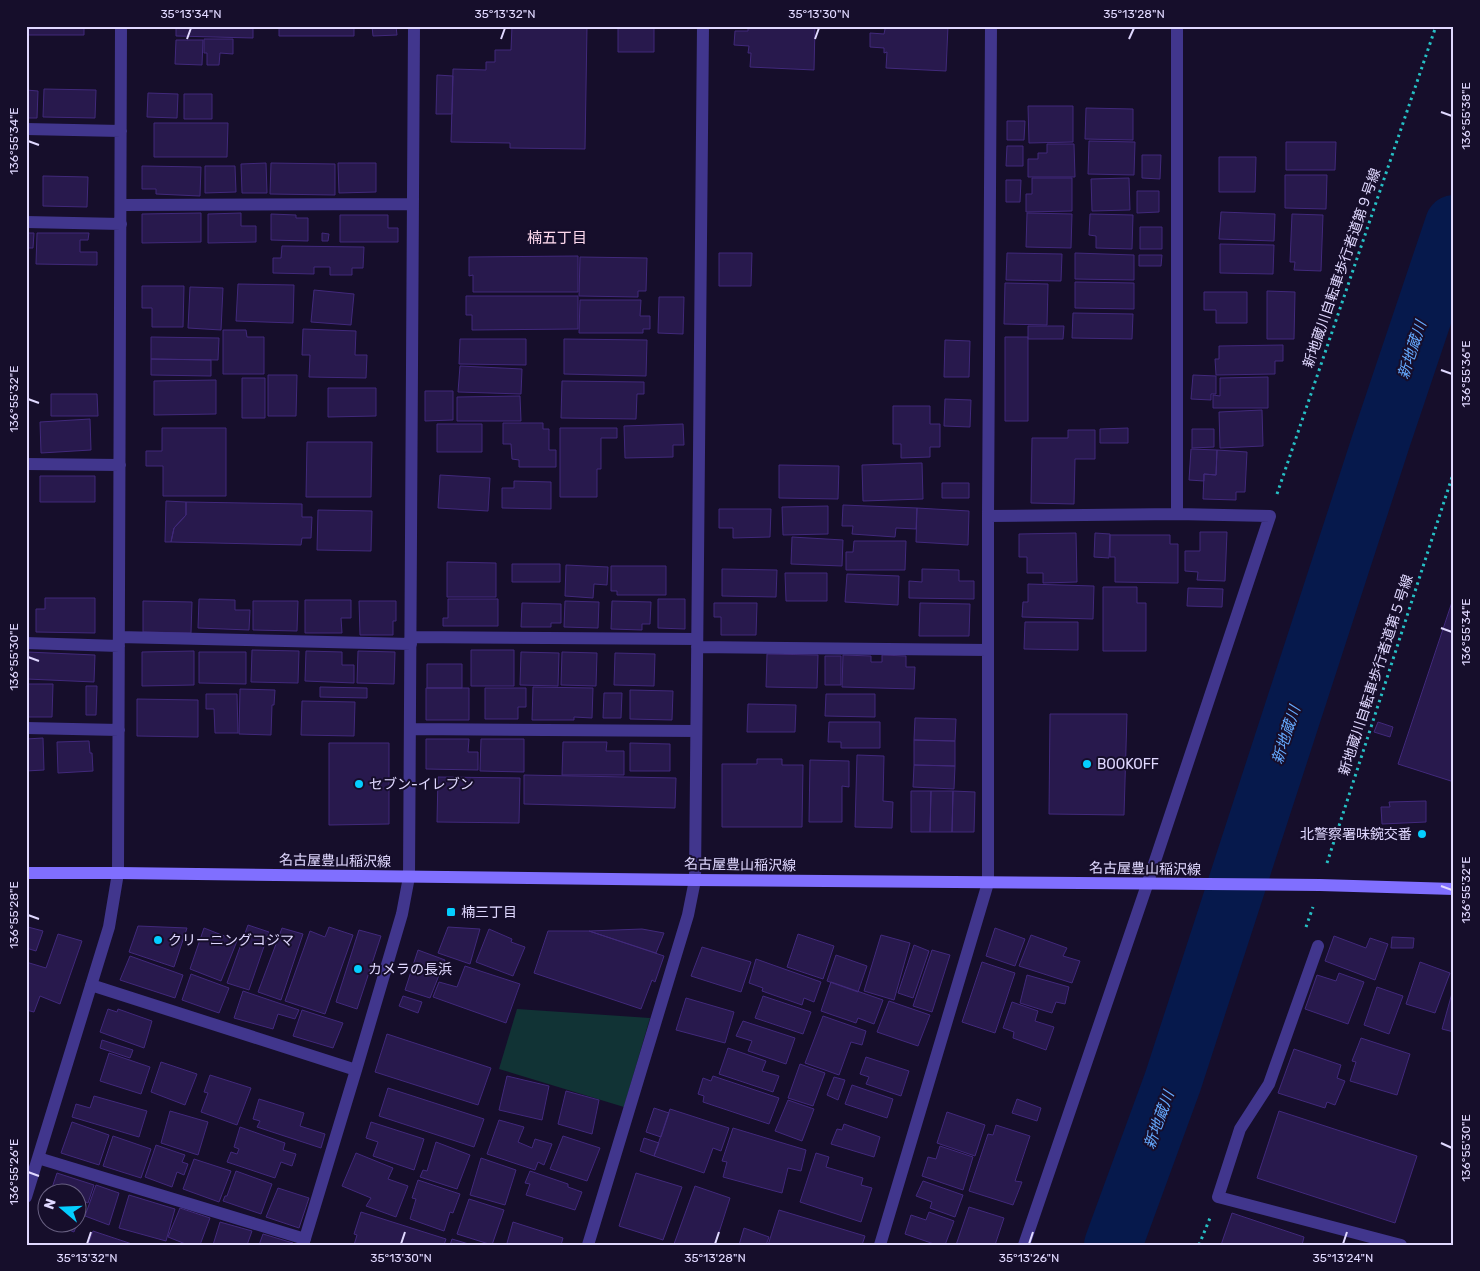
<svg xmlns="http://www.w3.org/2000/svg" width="1480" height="1271" viewBox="0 0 1480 1271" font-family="Rubik,'Noto Sans JP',sans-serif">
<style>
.green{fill:#113335}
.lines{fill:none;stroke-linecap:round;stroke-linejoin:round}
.river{stroke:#06194c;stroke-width:58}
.building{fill:#28194d;stroke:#41297b}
.path{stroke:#26c0c5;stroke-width:3;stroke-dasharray:2.5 4;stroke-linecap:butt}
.minor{stroke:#41368d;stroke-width:12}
.secondary{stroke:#806fff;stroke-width:12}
.ticks{fill:none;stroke:#e0d8ff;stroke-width:2}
.poi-dot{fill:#04ceff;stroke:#160e2b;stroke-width:2}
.labels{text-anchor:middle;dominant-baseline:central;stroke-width:4;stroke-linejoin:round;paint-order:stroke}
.street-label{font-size:14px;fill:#e0d8ff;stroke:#160e2b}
.poi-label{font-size:14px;fill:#e0d8ff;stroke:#160e2b;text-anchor:start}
.neighbourhood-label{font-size:15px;fill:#ffdaee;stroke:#160e2b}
.water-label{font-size:15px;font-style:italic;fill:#6af;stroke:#160e2b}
.neatline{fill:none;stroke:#e0d8ff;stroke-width:2}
.ticks-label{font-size:12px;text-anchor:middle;fill:#e0d8ff}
</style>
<rect width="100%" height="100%" fill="#160e2b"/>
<path class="green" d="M517 1009 650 1018 624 1107 499 1069Z"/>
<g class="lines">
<path class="river" d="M1113 1245 1173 1081 1381 441 1454 224"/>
</g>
<path class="building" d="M26 26H84V35H26Z
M176 26H253V38L176 36Z
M279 26H354V36H279Z
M372 26H396L397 35 373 36Z
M512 26H587L585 149 510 148V143L451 142 453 69 486 70V62H495V50H511Z
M618 26H654V52H618Z
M748 26H815L814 70 750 67 751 53H748L749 46 734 45 735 31H748Z
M886 26H948L946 71 886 68 887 52 884 53V48L870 47V33L884 34 885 29 886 28Z
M204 39H233V54L220 53 219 65H207V53H204Z
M176 40H203L202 65 175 64Z
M437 75 453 76 452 114H436Z
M44 89 96 90 95 118 43 117Z
M26 90 38 91 37 118H26Z
M148 93 178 94 177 118 147 117Z
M184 94H212V119H184Z
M1028 106H1073V142L1029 143Z
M1086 108 1133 109V140L1085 139Z
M1007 121H1025L1024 140H1007Z
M154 123H228L227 157H154Z
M1089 141 1135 142 1134 175 1088 174Z
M1286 142H1336L1335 170H1286Z
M1047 144H1074L1075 177H1028V159H1038V153H1047Z
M1007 146H1023V166H1006Z
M1142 155H1161L1160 179 1142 178Z
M1219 157H1256L1255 192H1219Z
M266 163 267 193H242L241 164Z
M271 163 335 164V195L270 194Z
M338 163H376V192L339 193Z
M142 166 201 167 200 196 156 194V189H142Z
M205 166H235L236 192 205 193Z
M1285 175H1327L1326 209 1285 208Z
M43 176 88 177 87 207 43 206Z
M1032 178H1072V211L1026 212V194H1032Z
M1129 178 1130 210 1092 211 1091 179Z
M1006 180H1021L1020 202H1006Z
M1137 191H1159V212L1137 213Z
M1221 212 1275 214 1274 241 1219 239Z
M201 213V242L142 243V214Z
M241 213V226H256V242L208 243V214Z
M1027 213 1072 214 1071 248 1026 247Z
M271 214 296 215V218H308V241L271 240Z
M1090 214 1133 215 1132 249 1096 248V236L1089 235Z
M1292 214 1323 215 1321 271 1294 270 1295 262H1290Z
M340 215H388V228H398V242H340Z
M1140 227H1162V249H1140Z
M26 233H34L33 248H27L26 260Z
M37 233H89L88 240H80V252H97V265L36 264Z
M322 233 329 234 328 241H322Z
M1220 244 1274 245 1273 274 1220 273Z
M282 246 364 247 363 268H352V275H330V267H314V274L273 273V258H281Z
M719 253H752L751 286H719Z
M1007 253 1062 254 1061 281 1006 280Z
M1075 253 1134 255V280L1075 279Z
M1139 255H1162L1161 266H1139Z
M578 256V292H473V275L469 276V257Z
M580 257 647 258 646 291H638V297L579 296Z
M1075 282 1134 283V309L1075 308Z
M1005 283 1048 284 1047 325 1004 324Z
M238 284 294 285 293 323 236 321Z
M142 286H184L183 327H152V308H142Z
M190 287 223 288 221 330 188 328Z
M314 290 354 294 351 325 311 322Z
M1267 291 1295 292 1294 339H1267Z
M1204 292H1247V323H1216V310H1204Z
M466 296H578V329L472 330V315H466Z
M659 297H684L683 334 658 333Z
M580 300H641L640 316H650V329H643V333H579Z
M1073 313 1133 314 1132 339 1072 338Z
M1028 326H1064L1063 339H1028Z
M303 329 356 331 355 355H367L366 378 309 377 310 355H302Z
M223 330H246L247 337H264V374H223Z
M151 337 219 338 218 360 151 359Z
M1005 337H1028V421H1005Z
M460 339H526V365L459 364Z
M564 339 647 340 646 376 564 374Z
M945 340 970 341 969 377H944Z
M1283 345V361H1275V374L1216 375 1215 359H1219V346Z
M151 359 211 360V376L151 375Z
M460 366 522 369 521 394 458 392Z
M268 375H297L296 416H268Z
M1193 375 1216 376V394H1211V400L1191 399Z
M1268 377V408H1213V395L1220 396V378Z
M242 378H265V418H242Z
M216 380V414L154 415V381Z
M562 381 644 382V394H637L636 419 561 418Z
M328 388H376V416L328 417Z
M425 391H453V420L425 421Z
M51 394H97L98 416H51Z
M520 396 521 421H457V397Z
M945 399 971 400 970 427 944 426Z
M893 406H930V424H940V447H930V457L901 458V444H893Z
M1262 410 1263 446 1220 448 1219 412Z
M90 419 91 450 41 453 40 422Z
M503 423H543V429H549V450H556V467H519V460L512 459 511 444H503Z
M437 424H482V452H437Z
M683 424 684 445H673V457L625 458 624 426Z
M162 428H226V496H163V466H146V451H162Z
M560 428H617V438H601V469H597V497H560Z
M1128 428V443H1100V429Z
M1192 429H1214V447L1192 448Z
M1068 430H1095V459H1075L1074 504 1031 503 1032 438H1068Z
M307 442H372L371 497H306Z
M1191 449 1217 450 1216 475 1204 474V481L1189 480Z
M1217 450 1247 452 1245 492H1236V500L1203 499 1204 474 1216 475Z
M922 463 923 499 863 501 862 465Z
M779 465 839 466 838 499 779 498Z
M440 475 490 478 488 511 438 508Z
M40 476H95V502H40Z
M514 481 551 482V509L502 508V488H514Z
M942 483H969V498H942Z
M166 501 186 502V515L174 528 171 542H165Z
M186 502 302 504V517H312L311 538H302L301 545 171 542 174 528 186 515Z
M843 505 917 508 916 529 896 528 895 537 852 534 853 526H842Z
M828 506V534L783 535 782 507Z
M917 508 969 511 968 545 916 542Z
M719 509H771L770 537 733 538V528H719Z
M318 510 372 511 371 551 317 550Z
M1200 532H1227L1225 581 1197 580 1198 572 1185 571V551H1200Z
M1076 533 1077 582 1043 583V573H1027V557H1019V534Z
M1095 533 1110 534 1109 558 1094 557Z
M1110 535H1170V544H1178V583L1115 582V557H1110Z
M792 537 843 540 842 566 791 564Z
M854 541H906L905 570H846V552H853Z
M447 562 496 563V597H447Z
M512 564H560V582H512Z
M566 565 608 567 607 585 594 584 593 598 565 596Z
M611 566H666V595H617V591H611Z
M722 569 777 570 776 597 722 596Z
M922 569 959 570V581H974V599L909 598V581L922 582Z
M785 573H827V601H786Z
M847 574 899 576 898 605 845 602Z
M1028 584 1094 586 1093 619 1022 617 1023 602H1028Z
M1103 587H1137V603H1146V651H1103Z
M1188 588 1223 589 1222 607 1187 606Z
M45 598H95V633L36 632V609H45Z
M199 599 235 600V610H250L249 630 198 628Z
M448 599H498V626H443V618H448Z
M658 599H685V629L658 628Z
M305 600H351V618H341L342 633H305Z
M143 601 192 602 191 633 143 632Z
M253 601H298L297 631 253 630Z
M359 601H396V621H393V635H360Z
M565 601 599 602 598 628 564 627Z
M612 601 651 602 650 624H642V630L611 629Z
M1452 602H1454V782L1398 764Z
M522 603 561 604V623H551V627H521Z
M714 603H757L756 635H721V617H714Z
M920 603 970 604 969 636H919Z
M1025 622H1078V650L1024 649Z
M252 650 299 651 298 683 251 682Z
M471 650H514V686H471Z
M194 651V685L142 686V652Z
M306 651 342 652V665H354V683L305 681Z
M358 651 395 652 394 684 357 683Z
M27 652 95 655 94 682 27 679Z
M199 652H246V684L199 683Z
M521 652 559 653 558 686 520 685Z
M562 652 597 653 596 686 561 685Z
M615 653 655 654 654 686 614 685Z
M767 654 818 655 817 688 766 687Z
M843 655 871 656V662H882V655L906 656V667H915L914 689 842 687Z
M825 656H841V685H825Z
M427 664H462V688H427Z
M26 684H53L52 717H26Z
M86 686H97L96 715H86Z
M320 687 367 688V698L320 697Z
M533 687 593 688 592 718 574 717V720H532Z
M426 688H469V720H426Z
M485 688H526V707H518V719H485Z
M240 689 275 690 274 705H272L271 735 239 734Z
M630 690 673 691 672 720 630 719Z
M604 693H622L621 718H603Z
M206 694H237L238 733H215L214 709H206Z
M826 694H875V717L825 716Z
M137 699 198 700V737L137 736Z
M302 701 355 702 354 736 301 735Z
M748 704 796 705 795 732H747Z
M1050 714H1127L1124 815 1049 814Z
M915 718 956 719 955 741 914 740Z
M829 722H880V748H841V742H828Z
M1378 722 1393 727 1390 737 1374 732Z
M43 738 44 770 26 771V739Z
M426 739H469L468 752H478V770L426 769Z
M481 739H524V772L480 771Z
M914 740 955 741V766L914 765Z
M89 741 90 753H92L93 771 58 773 57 742Z
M563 742H607L606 751H624V775H562Z
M329 743H389V824L329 825Z
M630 743 670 744V771H630Z
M857 755 884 756 883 801 893 802 892 828 855 827Z
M757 759H782V765H803L802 827H722V764H757Z
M810 760 849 761V787L842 786V822H809Z
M914 765 955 766 954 789 913 787Z
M524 775 676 778 675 808 524 804Z
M438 777 520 778 519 823 437 822Z
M911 791H931L930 832H911Z
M931 791H953L952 832H930Z
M953 791 975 792 974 832H952Z
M1426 801V822L1382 824 1381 807H1390L1389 802Z
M248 925 269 932 249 990 227 983Z
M138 926 187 928 174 967 129 952Z
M28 927 43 931 36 951 26 948V932Z
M329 927 353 935 325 1014 285 1001 310 931 325 937Z
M448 927 480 929 470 964 438 953Z
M204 928 237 941 221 981 190 969Z
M282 928 303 934 281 1000 258 992Z
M995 928 1025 939 1015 966 986 956Z
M489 929 512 939 511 942 525 947 513 976 476 962Z
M642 929 664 933 656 953 589 931Z
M359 930 381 936 357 1009 336 1002Z
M548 931H589L664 956 655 982 652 980 641 1009 534 973Z
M58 934 82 941 60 1004 40 996 34 1012 26 1010V962L46 968Z
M798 934 834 946 823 979 787 967Z
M881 935 910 943 894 1000 864 991Z
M1031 935 1067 948 1063 956 1080 961 1072 983 1019 966Z
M1334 936 1366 948 1370 938 1388 944 1375 980 1325 961Z
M1392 937 1414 938 1413 948H1391Z
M914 945 929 951 913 998 898 993Z
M702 947 751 962 741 992 691 976Z
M418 950 445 960 430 998 405 990Z
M932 950 950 955 932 1012 913 1006Z
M836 955 867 966 858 992 827 981Z
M130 956 183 975 175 998 120 980Z
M756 959 821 982 814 1002 804 998 802 1005 762 991 763 988 749 983Z
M982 962 1015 973 995 1033 962 1022Z
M1420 962 1450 973 1435 1013 1406 1004Z
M465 966 520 984 506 1023 433 997 439 982 457 987Z
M1339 973 1364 982 1348 1024 1305 1009 1317 975 1336 981Z
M191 974 229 988 219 1013 182 1000Z
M1027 975 1069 987 1065 1004 1056 1002 1052 1013 1020 1003Z
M831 982 883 1000 874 1024 858 1018 856 1023 821 1011Z
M1454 986V1032L1442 1029Z
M1377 987 1403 996 1389 1034 1364 1025Z
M243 991 299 1010 295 1019 278 1014 273 1029 234 1018Z
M403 996 422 1002 418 1013 399 1006Z
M763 996 811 1012 803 1034 755 1018Z
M686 998 734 1012 725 1043 676 1030Z
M889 1001 930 1015 918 1046 877 1032Z
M1012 1002 1038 1011 1035 1021 1054 1027 1046 1050 1013 1038 1014 1032 1003 1028Z
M108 1009 117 1012 118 1009 152 1021 144 1048 100 1032Z
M302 1010 343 1023 333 1048 293 1036Z
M823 1016 866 1031 862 1045 851 1042 839 1075 805 1063Z
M743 1021 795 1038 786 1064 748 1051 752 1041 736 1036Z
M387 1034 491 1068 478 1105 375 1072Z
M1361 1038 1410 1054 1397 1095 1350 1081 1356 1062 1352 1061Z
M102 1040 133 1050 130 1058 100 1048Z
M728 1048 766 1061 762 1071 779 1076 773 1092 719 1074Z
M1294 1049 1341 1065 1337 1078 1345 1081 1335 1105 1327 1102 1325 1108 1278 1093Z
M109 1053 150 1067 141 1094 100 1081Z
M866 1057 909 1071 901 1096 866 1084 869 1077 860 1074Z
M161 1062 197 1074 185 1105 151 1092Z
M800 1064 825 1073 813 1106 788 1098Z
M210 1075 251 1088 237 1125 201 1112 208 1093 204 1092Z
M507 1076 549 1086 542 1120 499 1110Z
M713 1076 779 1098 769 1124 703 1102 704 1096 698 1094 703 1078 711 1081Z
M834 1077 845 1080 838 1100 827 1095Z
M852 1085 893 1099 887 1118 845 1104Z
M388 1088 484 1119 474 1147 379 1116Z
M566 1091 599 1100 592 1134 558 1124Z
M94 1096 147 1111 139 1137 72 1117 76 1104 90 1108Z
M259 1099 304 1113 300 1126 325 1134 321 1148 257 1127 260 1121 253 1119Z
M1017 1099 1041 1108 1037 1121 1012 1113Z
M788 1100 814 1109 802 1141 775 1131Z
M654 1108 669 1113 661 1137 646 1132Z
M670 1109 729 1128 721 1151 713 1148 704 1173 654 1156Z
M170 1111 208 1122 198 1155 161 1143Z
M1279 1111 1417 1156 1395 1223 1257 1178Z
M947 1112 985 1125 975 1156 937 1143Z
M499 1120 524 1127 518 1142 532 1148 535 1139 552 1144 544 1165 538 1162 535 1170 487 1154Z
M72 1122 109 1135 99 1165 61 1153Z
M371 1122 424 1139 414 1170 373 1156 378 1142 366 1138Z
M844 1124 880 1137 874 1157 831 1144 837 1129 842 1130Z
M996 1125 1030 1136 1015 1181 1022 1182 1013 1205 969 1191 988 1134 993 1135Z
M240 1127 285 1143 283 1150 296 1154 292 1166 281 1162 275 1178 227 1162 231 1152 237 1154 239 1149 234 1147Z
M733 1128 806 1150 801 1171 788 1168 782 1193 723 1177 727 1162 722 1161Z
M113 1136 151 1149 141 1178 103 1166Z
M563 1136 600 1148 587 1181 550 1169Z
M644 1138 659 1143 654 1156 640 1151Z
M436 1142 470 1155 457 1189 420 1177 423 1170 427 1171Z
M156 1145 185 1155 182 1162 188 1164 184 1175 177 1172 172 1187 145 1177Z
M940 1146 973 1157 963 1190 922 1176 928 1157 936 1159Z
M356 1153 393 1168 388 1179 408 1186 396 1217 366 1206 371 1198 342 1186Z
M816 1153 829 1157 826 1167 863 1178 861 1185 872 1188 861 1222 800 1202Z
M481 1158 516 1170 505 1205 470 1195Z
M194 1159 231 1171 219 1202 183 1189Z
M236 1171 272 1184 261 1214 223 1201 225 1196H227Z
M530 1171 568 1184V1187L582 1192 575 1210 526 1195 530 1184 525 1183Z
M57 1173 94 1185 88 1203 78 1199V1194H50Z
M636 1173 682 1187 663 1240 619 1226Z
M418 1180 460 1194 453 1213 450 1212 444 1231 410 1219 416 1199 412 1198Z
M923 1181 963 1195 955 1217 930 1208 932 1202 916 1196Z
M96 1185 119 1193 109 1225 85 1216Z
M695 1186 730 1198 715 1245H676L674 1244Z
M278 1188 309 1198 299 1228 266 1217Z
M129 1195 175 1209 166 1241 119 1228Z
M469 1199 504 1210 492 1245 457 1234Z
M969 1207 1004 1218 995 1245H956Z
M180 1208 210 1218 200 1245H188L168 1237Z
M779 1210 865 1236 862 1245H768Z
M361 1212 446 1239 444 1245H354L357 1235 354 1234Z
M929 1212 954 1221 945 1245H937L905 1234 911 1215 926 1220Z
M1232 1213 1304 1237 1302 1245H1221Z
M220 1222 252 1231 247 1245H213Z
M513 1222 563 1238 561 1245H511L507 1243Z
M66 1224H77L74 1232 64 1228Z
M744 1228 769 1237 766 1245H739Z
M93 1231 135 1245H88Z
M263 1234 293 1243 292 1245H259Z
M452 1239 472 1245H450Z"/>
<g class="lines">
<path class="path" d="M1277 494 1436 26
M1327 863 1454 471
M1306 927 1313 907
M1199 1245 1210 1218"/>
<path class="minor" d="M26 129 121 131
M121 205 413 204
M26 222 121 224
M26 464 120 465
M1177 514V26
M988 516 1177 514 1270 516 1147 885 1024 1245
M119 637 411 644
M411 637 697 639
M26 643 119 646
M697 647 988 650
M26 728 119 730
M410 729 696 731
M1318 946 1269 1084 1240 1129 1218 1197 1401 1245
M91 985 356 1070
M38 1158 305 1239
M26 1197 109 927 118 873 121 26
M303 1245 356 1070 402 914 409 877 414 26
M588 1245 688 915 695 880 703 26
M880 1245 988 883V516L991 26"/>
<path class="secondary" d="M26 873H118L695 880 1320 885 1454 889"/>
</g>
<path class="ticks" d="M187 39 191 28M501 39 505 28M815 39 819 28M1129 39 1134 28M1441 112 1452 116M28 141 39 145M1441 370 1452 374M28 399 39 403M1441 628 1452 632M28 657 39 661M1441 886 1452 890M28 915 39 919M1441 1143 1452 1148M28 1172 39 1176M87 1244 91 1232M401 1244 405 1232M715 1244 719 1232M1029 1244 1033 1232M1343 1244 1347 1232"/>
<g class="poi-dot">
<circle cx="1087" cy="764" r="5"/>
<circle cx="359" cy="784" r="5"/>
<circle cx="1422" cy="834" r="5"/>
<rect x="446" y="907" width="10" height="10" rx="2.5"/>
<circle cx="158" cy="940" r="5"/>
<circle cx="358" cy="969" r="5"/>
</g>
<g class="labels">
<g class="street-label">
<text transform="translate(1342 268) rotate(-71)">新地蔵川自転車歩行者道第９号線</text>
<text transform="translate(1376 675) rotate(-72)">新地蔵川自転車歩行者道第５号線</text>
<text transform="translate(335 861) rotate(1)">名古屋豊山稲沢線</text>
<text transform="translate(740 865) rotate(1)">名古屋豊山稲沢線</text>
<text transform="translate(1145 869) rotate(1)">名古屋豊山稲沢線</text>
</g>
<g class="poi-label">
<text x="1097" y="764">BOOKOFF</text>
<text x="369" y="784">セブン-イレブン</text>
<text x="1412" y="834" text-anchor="end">北警察署味鋺交番</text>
<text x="461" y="912">楠三丁目</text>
<text x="168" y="940">クリーニングコジマ</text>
<text x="368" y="969">カメラの長浜</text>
</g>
<g class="neighbourhood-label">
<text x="557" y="238">楠五丁目</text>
</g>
<g class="water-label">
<text transform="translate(1412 350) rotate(-72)">新地蔵川</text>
<text transform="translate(1286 735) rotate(-72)">新地蔵川</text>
<text transform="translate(1159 1120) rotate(-70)">新地蔵川</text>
</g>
</g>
<rect width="1480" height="1271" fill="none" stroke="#160e2b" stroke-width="55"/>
<g transform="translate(62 1208) rotate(289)"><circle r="24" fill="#160e2b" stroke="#675f80"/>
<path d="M0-4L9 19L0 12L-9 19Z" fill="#04ceff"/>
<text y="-8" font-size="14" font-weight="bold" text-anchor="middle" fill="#e0d8ff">N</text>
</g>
<rect x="28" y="28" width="1424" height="1216" class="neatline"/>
<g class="ticks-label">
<text x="191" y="18">35°13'34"N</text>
<text x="505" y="18">35°13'32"N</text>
<text x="819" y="18">35°13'30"N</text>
<text x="1134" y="18">35°13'28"N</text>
<text transform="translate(1466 116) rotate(-90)" y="4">136°55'38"E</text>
<text transform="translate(14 141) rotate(-90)" y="4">136°55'34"E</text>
<text transform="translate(1466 374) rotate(-90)" y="4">136°55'36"E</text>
<text transform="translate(14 399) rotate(-90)" y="4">136°55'32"E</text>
<text transform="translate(1466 632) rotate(-90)" y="4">136°55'34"E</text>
<text transform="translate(14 657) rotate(-90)" y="4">136°55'30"E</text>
<text transform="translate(1466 890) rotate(-90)" y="4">136°55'32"E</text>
<text transform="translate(14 915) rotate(-90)" y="4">136°55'28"E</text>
<text transform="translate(1466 1148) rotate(-90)" y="4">136°55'30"E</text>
<text transform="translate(14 1172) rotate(-90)" y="4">136°55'26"E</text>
<text x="87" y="1262">35°13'32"N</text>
<text x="401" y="1262">35°13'30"N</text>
<text x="715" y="1262">35°13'28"N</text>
<text x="1029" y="1262">35°13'26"N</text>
<text x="1343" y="1262">35°13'24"N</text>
</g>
</svg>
